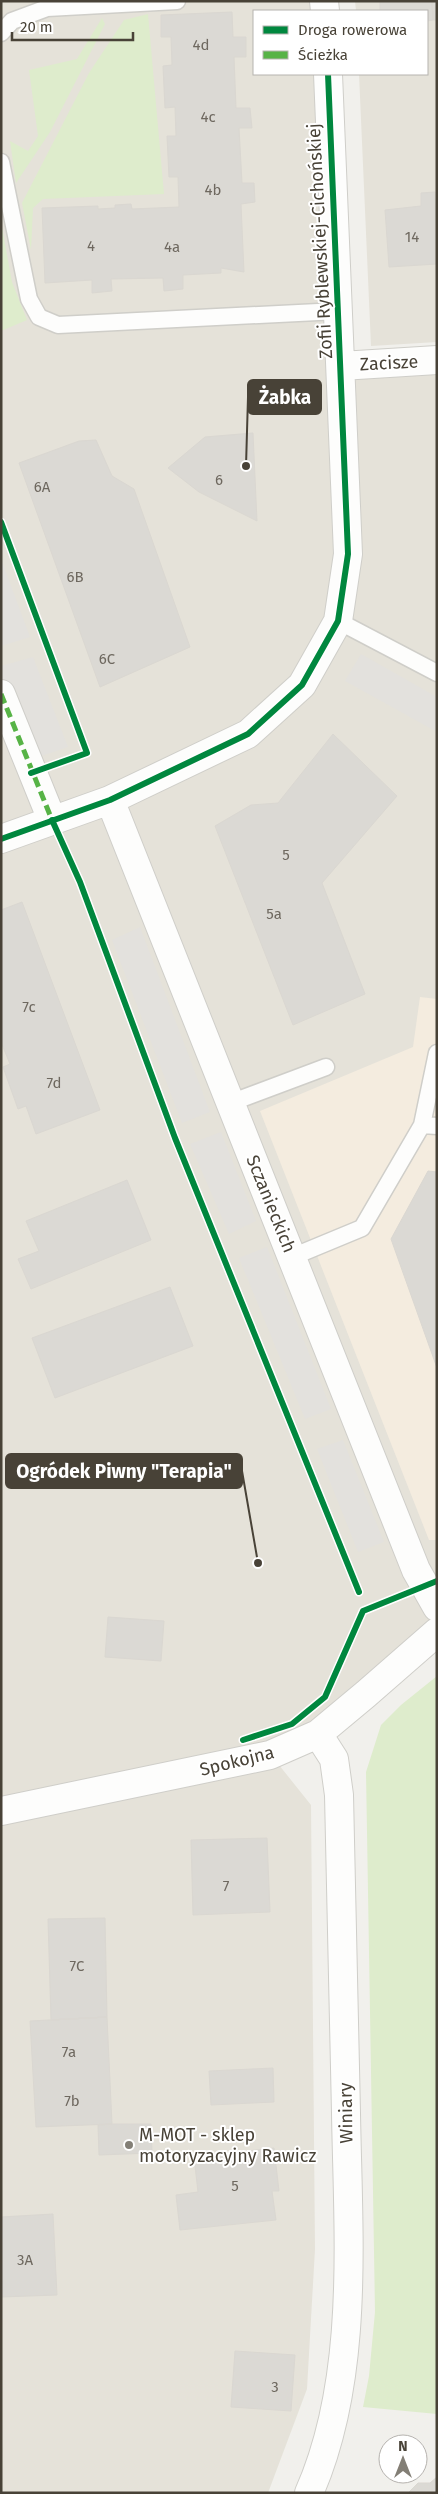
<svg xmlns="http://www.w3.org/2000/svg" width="438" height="2494" viewBox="0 0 438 2494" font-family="'Fira Sans',sans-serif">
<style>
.residential{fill:#e5e2d9}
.commercial{fill:#f4ecdf}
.green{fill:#deeccc}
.parking{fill:#e3e1dd}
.building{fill:#dbd9d4;stroke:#dad7d1}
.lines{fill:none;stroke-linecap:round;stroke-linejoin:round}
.lane-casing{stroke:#cfcec9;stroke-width:19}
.street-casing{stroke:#cfcec9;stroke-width:30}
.lane{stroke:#fdfdfc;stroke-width:16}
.street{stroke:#fdfdfc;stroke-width:28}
.quiet{stroke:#57b346;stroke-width:5;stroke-dasharray:10 5;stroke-linecap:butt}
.cycleway-casing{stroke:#fff;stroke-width:9}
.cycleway{stroke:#00873e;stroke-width:6}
.poi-dot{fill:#837f76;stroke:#fff;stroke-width:2}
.labels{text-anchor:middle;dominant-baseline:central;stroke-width:4;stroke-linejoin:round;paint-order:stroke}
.number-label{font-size:15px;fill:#6e685f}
.street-label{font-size:18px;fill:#484237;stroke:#fff}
.poi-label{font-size:18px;fill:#484237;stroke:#fff;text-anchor:start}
.leader{fill:none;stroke:#484237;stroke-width:2}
.callout-dot{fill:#484237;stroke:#fff;stroke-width:2}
.callout{fill:#484237;stroke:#484237;stroke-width:2}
.callout-label{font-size:19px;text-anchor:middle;font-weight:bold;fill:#fff}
</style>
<rect width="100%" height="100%" fill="#f1f0ec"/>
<path class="residential" d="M1 1H324L325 11H254V74H328L341 366 437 360V1632L271 1755 311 1805 315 2249 307 2389 268 2493H1Z
M355 1H437V342L371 346 359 74H427V11H356Z"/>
<path class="commercial" d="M420 997 437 999V1540H429L260 1111 413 1047Z"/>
<path class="green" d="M148 14 164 194 43 199 33 208 31 250 22 203 89 73 124 20Z
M102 18 105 24 50 132 16 183 10 141 28 151 38 136 29 70 77 59Z
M1 222 12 282 27 320 1 331Z
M437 1676V2414L363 2407 369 2376 375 2312 366 1772 381 1725 401 1705Z"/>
<path class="parking" d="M1 559 30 637 1 646Z
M361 654 437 697V732L345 681Z
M33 657 68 747 33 759 1 681V666Z
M140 927 210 1112 182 1123 112 940Z
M221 1132 256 1221 229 1234 190 1144Z
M267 1247 331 1409 305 1419 239 1258Z
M343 1440 384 1542 358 1552 317 1449Z"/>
<path class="building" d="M380 1H432L433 20 427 21V11H380Z
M432 1H437V20H433Z
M232 12 233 37H246V57H234L236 108H250L252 128H239L242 183H254L255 202 241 204 244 272 221 268V273L183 275V289L164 291 163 278 111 279 112 291 92 293V280L45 283 42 208 98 206V209L115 208V205L131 204 132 209 179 207 178 177H169L167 136H176L175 107 165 108 163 66 172 65 171 37H161V15Z
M435 192 437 264 389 267 385 210 421 206V193Z
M253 433 257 521 199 492 168 468 205 437Z
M96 440 112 476 134 489 190 647 100 687 19 463 79 441Z
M333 734 397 796 322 883 365 994 293 1025 215 826 251 805 278 803Z
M22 902 100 1110 36 1134 26 1106 18 1109 3 1067 10 1064 1 1042V910Z
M428 1171 437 1172V1368L391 1239Z
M127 1180 151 1240 31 1289 18 1259 39 1251 26 1221Z
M170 1287 193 1346 55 1398 32 1338Z
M108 1617 164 1621 161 1661 105 1657Z
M267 1838 270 1912 193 1915 191 1840Z
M105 1918 107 2017 51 2020 48 1919Z
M107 2017 112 2124 36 2127 30 2021Z
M273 2068 274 2102 211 2105 209 2071Z
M112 2124H151L152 2153 99 2155 98 2125Z
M274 2148 279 2191H272L276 2220 180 2230 176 2195 198 2192 194 2157Z
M53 2214 57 2295 1 2297V2217Z
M235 2351 295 2355 291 2411 231 2407Z
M437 2477V2493H408L418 2483H430Z"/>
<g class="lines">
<g class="lane-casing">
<path id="lane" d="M1 33 12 21 47 8 177 1
M1 162 29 299 39 317 58 325 338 311
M338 621 437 673
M230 1103 326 1067
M422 1125 437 1053
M292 1257 362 1228 422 1125 437 1126"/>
</g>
<g class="street-casing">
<path id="street" d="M324 1 325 11
M341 366 437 360
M1 694 52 820
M110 800 416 1570 437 1607
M1 839 110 800 248 734 302 685 338 621 348 554 328 74
M1 1811 270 1755 318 1734 366 1694 437 1632
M309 2493C360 2378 348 2236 346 2113 343 2007 341 1901 339 1795L334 1759 318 1734"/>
</g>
<use href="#lane" class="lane"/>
<use href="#street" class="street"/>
<path class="quiet" d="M1 694 52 820"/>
<g class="cycleway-casing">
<path id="cycleway" d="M1 522 87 753 31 773
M52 820 80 882 175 1138 359 1592
M1 839 110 800 248 734 302 685 338 621 348 554 328 74
M243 1740 292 1724 325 1697 363 1611 437 1581"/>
</g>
<use href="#cycleway" class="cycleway"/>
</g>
<circle class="poi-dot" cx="129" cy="2145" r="5"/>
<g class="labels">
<g class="number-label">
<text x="201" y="45">4d</text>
<text x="208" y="117">4c</text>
<text x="213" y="190">4b</text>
<text x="412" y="237">14</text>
<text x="91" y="246">4</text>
<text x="172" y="247">4a</text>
<text x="219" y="480">6</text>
<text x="42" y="487">6A</text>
<text x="75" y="577">6B</text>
<text x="107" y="659">6C</text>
<text x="286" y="855">5</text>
<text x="274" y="914">5a</text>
<text x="29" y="1007">7c</text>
<text x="54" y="1083">7d</text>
<text x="226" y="1886">7</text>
<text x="77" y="1966">7C</text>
<text x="69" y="2052">7a</text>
<text x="72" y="2101">7b</text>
<text x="235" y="2186">5</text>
<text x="25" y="2260">3A</text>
<text x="275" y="2387">3</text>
</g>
<g class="street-label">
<text transform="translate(320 241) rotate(-93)">Zofii Ryblewskiej-Cichońskiej</text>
<text transform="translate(389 363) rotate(-3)">Zacisze</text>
<text transform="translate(271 1204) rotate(68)">Sczanieckich</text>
<text transform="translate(237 1761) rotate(-14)">Spokojna</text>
<text transform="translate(346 2113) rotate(-91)">Winiary</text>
</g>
<g class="poi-label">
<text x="139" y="2135">M-MOT - sklep<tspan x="139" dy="21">motoryzacyjny Rawicz</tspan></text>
</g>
</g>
<path class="leader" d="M246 466L248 397M258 1563L242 1471"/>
<g class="callout-dot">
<circle cx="246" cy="466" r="5"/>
<circle cx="258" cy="1563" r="5"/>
</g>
<g class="callout">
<rect x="248" y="380" width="73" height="34" rx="5"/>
<rect x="6" y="1454" width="236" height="34" rx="5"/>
</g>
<g class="callout-label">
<text x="285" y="404">Żabka</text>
<text x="124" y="1478">Ogródek Piwny "Terapia"</text>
</g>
<rect width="438" height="2494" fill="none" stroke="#484237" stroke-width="5"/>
<rect x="253" y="10" width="175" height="65" fill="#ffffff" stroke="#b6b3af"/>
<rect x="263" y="26" width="25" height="8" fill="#00873e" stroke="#b6b3af"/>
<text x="298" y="35" font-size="15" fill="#484237">Droga rowerowa</text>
<rect x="263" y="51" width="25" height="8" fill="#57b346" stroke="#b6b3af"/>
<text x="298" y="60" font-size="15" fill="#484237">Ścieżka</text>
<g transform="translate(403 2459)"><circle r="24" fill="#ffffff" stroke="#b6b3af"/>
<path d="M0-4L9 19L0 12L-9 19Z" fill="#837f76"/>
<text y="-8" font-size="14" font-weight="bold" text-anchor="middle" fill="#484237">N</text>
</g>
<path d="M12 32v8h121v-8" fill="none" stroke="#484237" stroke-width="2.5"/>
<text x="20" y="32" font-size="15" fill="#484237" stroke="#ffffff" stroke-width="4" paint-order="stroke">20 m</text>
</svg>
